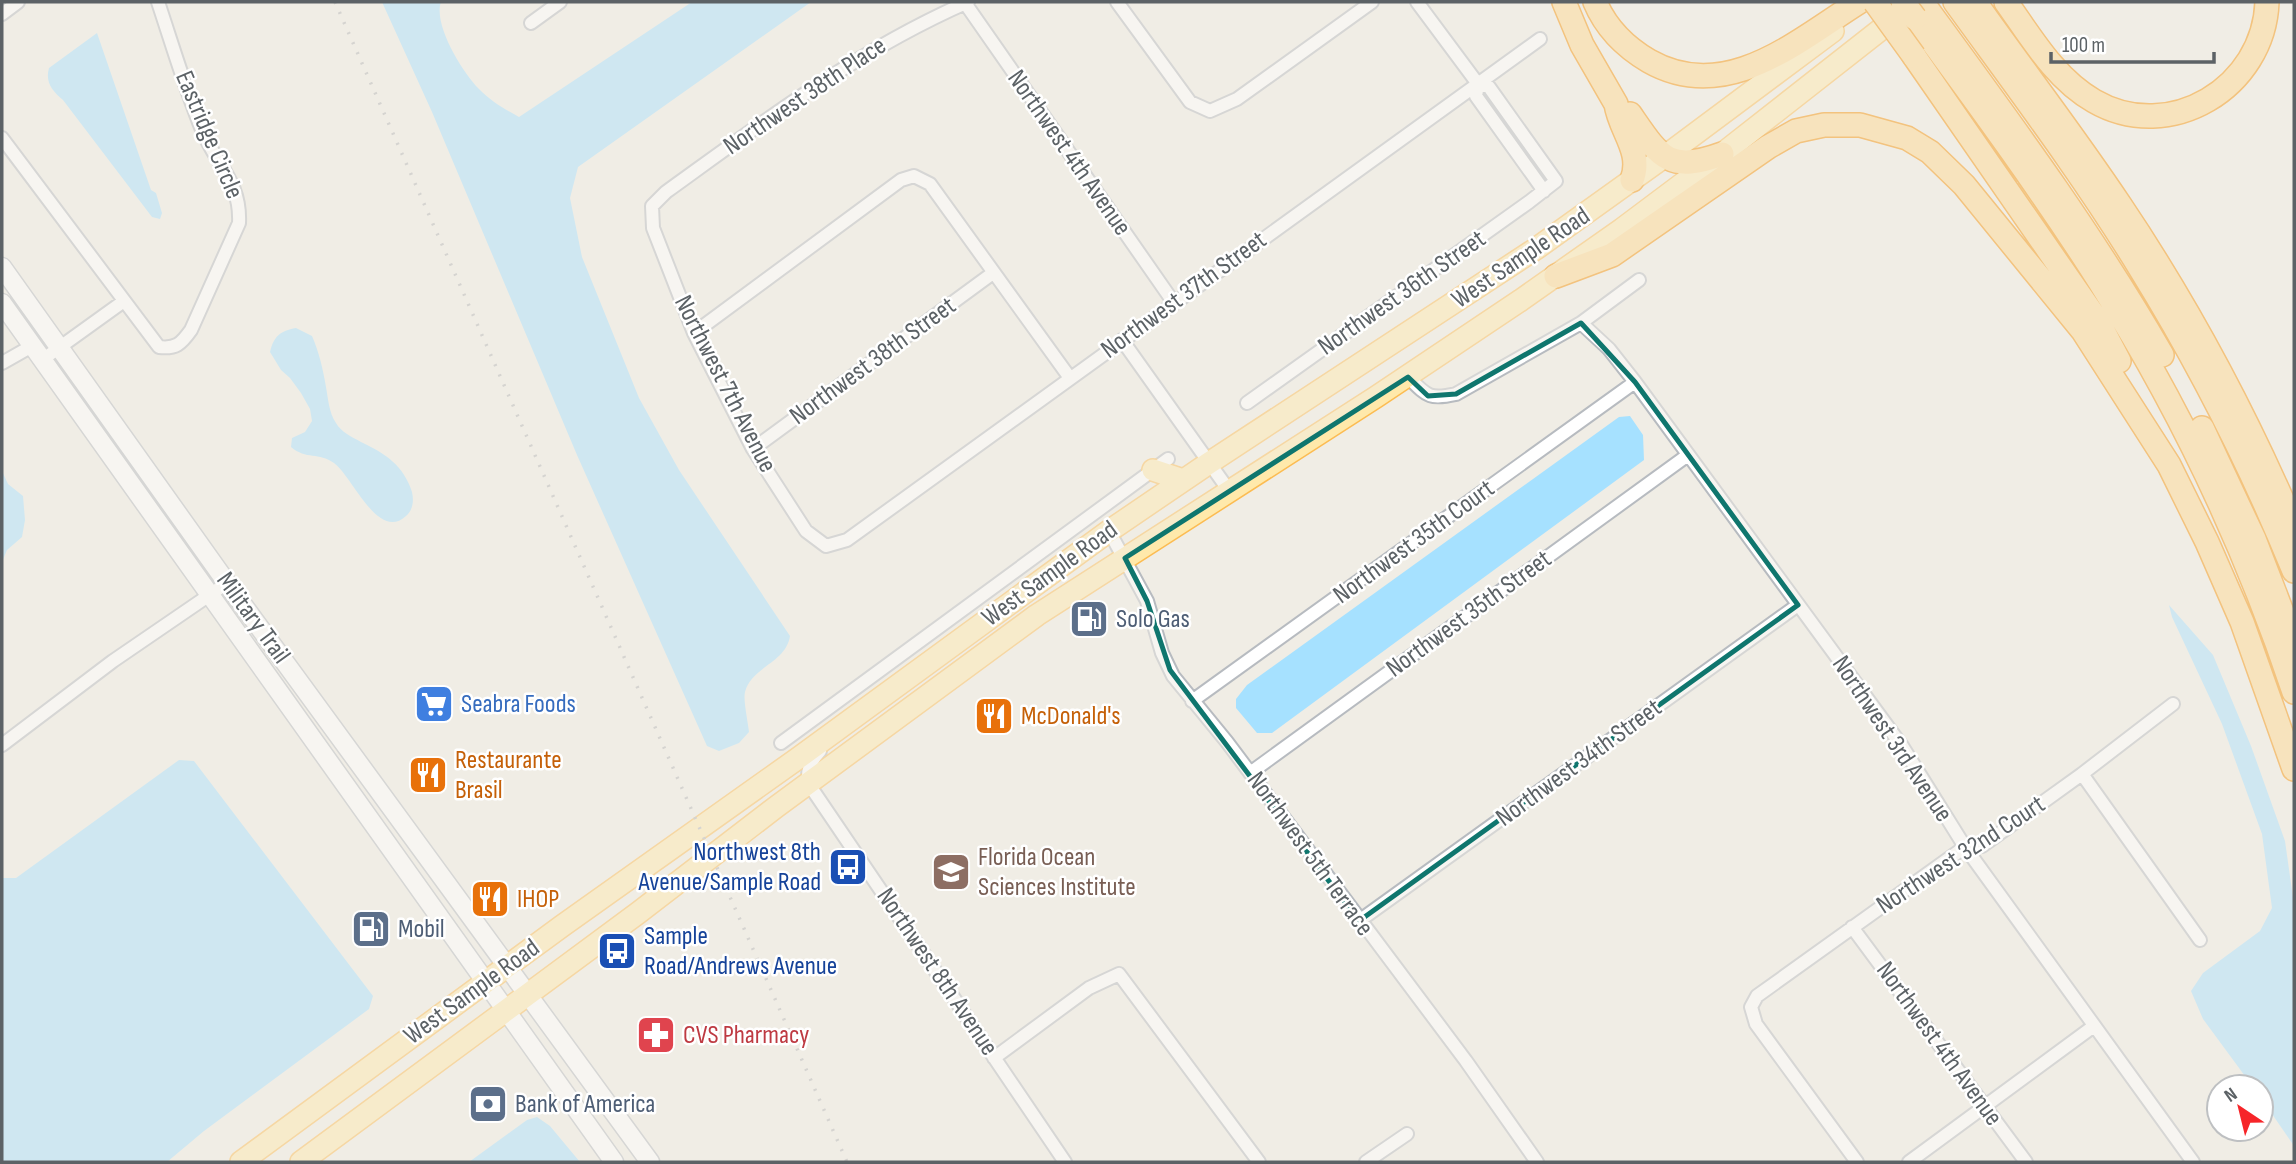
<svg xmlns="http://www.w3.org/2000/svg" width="2296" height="1164" viewBox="0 0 2296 1164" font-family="'Sofia Sans Condensed',sans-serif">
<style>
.water{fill:#a6e1ff}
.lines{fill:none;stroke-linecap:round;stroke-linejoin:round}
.street-casing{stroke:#b7bbc0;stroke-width:16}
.secondary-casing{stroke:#b6bbc0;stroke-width:21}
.primary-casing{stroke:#fcbc52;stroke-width:24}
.highway-casing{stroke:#f59000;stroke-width:26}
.street{stroke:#fff;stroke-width:12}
.secondary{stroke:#fff;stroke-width:18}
.primary{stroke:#ffe9ab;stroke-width:21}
.highway{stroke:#ffd78d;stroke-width:23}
.rail{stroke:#b4b5b6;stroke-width:3.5;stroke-dasharray:2 9;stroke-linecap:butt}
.highway-bridge-casing{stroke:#f59000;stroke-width:26;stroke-linecap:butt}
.highway-bridge{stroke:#ffd78d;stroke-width:23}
.marked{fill:none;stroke:#0f766e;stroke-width:5;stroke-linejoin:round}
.labels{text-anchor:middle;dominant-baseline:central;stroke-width:5;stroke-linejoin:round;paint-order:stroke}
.street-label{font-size:26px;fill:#5c6266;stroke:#fff}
.service-label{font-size:26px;fill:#4e5e75;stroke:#fff;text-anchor:start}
.shop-label{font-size:26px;fill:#366cbe;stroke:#fff;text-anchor:start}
.food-label{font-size:26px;fill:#c56008;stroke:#fff;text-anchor:start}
.transit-label{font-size:26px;fill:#164399;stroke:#fff;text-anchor:end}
.education-label{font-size:26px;fill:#785e54;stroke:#fff;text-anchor:start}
.health-label{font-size:26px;fill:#be3a42;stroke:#fff;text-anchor:start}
</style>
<rect width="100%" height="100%" fill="#f0ede5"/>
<path class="water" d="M382 2H441C433 24 462 72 479 89 491 101 504 109 519 117L692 2H811L578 167 570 198 582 257 639 398 679 470 790 636C786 663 751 667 745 692 743 700 748 722 749 732L739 743 719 751 707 746 577 455 432 112Z
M97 33 151 190 156 193 162 213 160 219 152 217 63 100C52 91 45 82 49 68Z
M296 328 312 336C319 352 323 369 326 387 328 398 329 413 336 423 341 432 352 437 361 442 386 454 403 465 412 492 414 501 413 510 406 516 378 542 353 477 334 463 319 452 306 460 291 447L292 438 305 432 312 421 310 409 301 393 290 378 281 370 270 352C274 336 280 331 296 328Z
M1630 416 1643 435 1644 460 1272 733H1257L1236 708V699L1247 685 1619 417Z
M2 471 8 484 23 496 25 520 22 537 7 550 2 562Z
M2169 605 2213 655 2251 746 2285 841 2294 905V1146L2261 1098V1087H2253L2203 1019 2191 991 2203 973 2260 931 2272 908 2262 834 2222 724 2172 617Z
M179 760 194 761 373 996 369 1009 204 1131 167 1162H2V878H16Z
M537 1117 550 1126 580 1162H469L527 1120Z"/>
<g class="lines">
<g class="street-casing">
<path id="street" d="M968 2C858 50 763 122 666 192L652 206 653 228 694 333 753 449 806 531 826 546 847 540 1540 39
M1117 2 1190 102 1210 111 1237 99 1372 2
M965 3 1174 303
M2 14 18 2
M531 23 560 2
M1478 84 1476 96 1544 191
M2 138 159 347C176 349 181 344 191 330L239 223C241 182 217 166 202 130 185 88 172 44 158 2
M1581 323 1609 349 1635 382 1902 746 1965 847 2193 1162
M694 333 901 180 914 176 930 184 1070 378
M1122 340 1230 492
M42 360 124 301
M2 363 32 346
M1408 377C1427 396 1429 400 1456 394L1581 323 1639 280
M1247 403 1529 202 1556 181 1489 87 1478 84 1417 2
M753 449 993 273
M1109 531 1147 601 1162 653 1173 676 1227 742 1466 1061 1537 1162
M1192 701 1635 382
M781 743 1168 459
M2 745 113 661 227 583
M820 751C810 762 807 769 808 783L1065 1162
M1250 773 1688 455
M2082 774 2200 940
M1359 921 1798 605
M1852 927 2026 1162
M994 1058 1089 988 1119 974 1259 1162
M1366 1162 1407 1134
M1857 1162 1756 1024 1751 1007 1757 996 1965 847 1982 846 2082 774 2173 704
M1909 1162 2094 1026"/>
</g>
<g class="secondary-casing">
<path id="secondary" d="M2 267 227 583 650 1162
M2 303 614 1162"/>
</g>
<g class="primary-casing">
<path id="primary" d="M1153 470 1183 480
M241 1162 562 926 797 759 1109 531 1209 463 1537 248 1664 157 1833 31
M301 1162 638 913 776 807 1037 615 1376 397 1521 300 1622 229 1722 154 1903 12"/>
</g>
<g class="highway-casing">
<path id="highway" d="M1564 2 1582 45 1616 104C1620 131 1643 152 1632 180
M1595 2C1606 28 1625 47 1649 61 1726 105 1797 41 1859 2
M1922 2C2006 117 2091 231 2162 355
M1955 2C2018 89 2084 176 2140 268 2200 365 2251 466 2294 571
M1975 2C2023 70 2074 136 2120 205 2188 306 2246 415 2294 527
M2006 2C2031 37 2055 79 2094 101 2170 145 2264 87 2267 2
M1915 18C1978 104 2042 191 2100 282 2181 410 2246 548 2294 692
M1914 56 2099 323 2119 361
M1630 114C1659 156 1668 174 1722 154
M1556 276 1612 255 1768 147 1796 131 1824 125H1860L1907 138 1930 152 1964 185 2083 331 2169 465 2207 542 2242 622 2294 769
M2202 428 2254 539 2294 643"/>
</g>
<use href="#street" class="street"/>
<use href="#secondary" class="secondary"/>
<use href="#primary" class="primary"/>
<use href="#highway" class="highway"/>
<path class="rail" d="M335 2 847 1162"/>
<g class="highway-bridge-casing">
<path id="highway-bridge" d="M1875 2 1914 56
M1903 2 1915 18"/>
</g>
<use href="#highway-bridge" class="highway-bridge"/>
</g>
<path d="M0 0H2296V1164H0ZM1581 323 1635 382 1798 605 1359 921 1170 670 1147 601 1125 558 1408 377 1428 396 1456 394Z" fill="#f0ede5" fill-opacity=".55" fill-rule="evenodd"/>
<path class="marked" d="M1581 323 1635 382 1798 605 1359 921 1170 670 1147 601 1125 558 1408 377 1428 396 1456 394Z"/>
<defs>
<g id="fuel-square" transform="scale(2.0125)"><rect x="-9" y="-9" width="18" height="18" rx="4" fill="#5c6f8a" stroke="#fff"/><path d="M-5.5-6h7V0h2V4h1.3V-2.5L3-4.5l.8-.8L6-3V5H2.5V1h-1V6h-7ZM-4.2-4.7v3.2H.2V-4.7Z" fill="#fff"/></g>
<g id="supermarket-square" transform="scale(2.0125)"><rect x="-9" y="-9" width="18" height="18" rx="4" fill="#3f7fe0" stroke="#fff"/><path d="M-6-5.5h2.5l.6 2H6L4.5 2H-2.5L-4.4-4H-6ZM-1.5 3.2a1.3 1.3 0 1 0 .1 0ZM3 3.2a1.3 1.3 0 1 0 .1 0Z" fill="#fff"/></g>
<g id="restaurant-square" transform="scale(2.0125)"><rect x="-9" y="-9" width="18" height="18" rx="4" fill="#e8710a" stroke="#fff"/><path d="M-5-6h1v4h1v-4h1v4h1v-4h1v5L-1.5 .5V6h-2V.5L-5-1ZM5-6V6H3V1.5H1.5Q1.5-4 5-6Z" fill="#fff"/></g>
<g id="bus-square" transform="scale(2.0125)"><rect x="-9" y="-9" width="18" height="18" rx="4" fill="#1a4fb4" stroke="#fff"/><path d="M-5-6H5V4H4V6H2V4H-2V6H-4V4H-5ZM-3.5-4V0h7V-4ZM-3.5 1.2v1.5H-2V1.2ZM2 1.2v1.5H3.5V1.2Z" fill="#fff"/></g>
<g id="school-square" transform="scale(2.0125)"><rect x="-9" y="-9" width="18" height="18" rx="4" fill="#8d6e63" stroke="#fff"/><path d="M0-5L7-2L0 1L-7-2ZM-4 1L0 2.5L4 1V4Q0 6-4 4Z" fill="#fff"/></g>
<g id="pharmacy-square" transform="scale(2.0125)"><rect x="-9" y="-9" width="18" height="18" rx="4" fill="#e0444e" stroke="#fff"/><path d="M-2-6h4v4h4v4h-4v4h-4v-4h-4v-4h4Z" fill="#fff"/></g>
<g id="bank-square" transform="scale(2.0125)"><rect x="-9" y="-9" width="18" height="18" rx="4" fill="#5c6f8a" stroke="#fff"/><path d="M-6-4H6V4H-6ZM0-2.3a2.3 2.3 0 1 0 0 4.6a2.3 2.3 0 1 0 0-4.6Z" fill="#fff"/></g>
</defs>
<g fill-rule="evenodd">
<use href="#fuel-square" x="1089" y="619"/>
<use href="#supermarket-square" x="434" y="704"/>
<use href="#restaurant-square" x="994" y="716"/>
<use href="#restaurant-square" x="428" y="775"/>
<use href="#bus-square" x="848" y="867"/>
<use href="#school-square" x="951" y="872"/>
<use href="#restaurant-square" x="490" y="899"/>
<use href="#fuel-square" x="371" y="929"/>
<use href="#bus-square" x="617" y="951"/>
<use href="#pharmacy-square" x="656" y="1035"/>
<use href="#bank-square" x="488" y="1104"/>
</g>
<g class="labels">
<g class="street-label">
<text transform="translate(805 96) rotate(-34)">Northwest 38th Place</text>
<text transform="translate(209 135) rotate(67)">Eastridge Circle</text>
<text transform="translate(1069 153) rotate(55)">Northwest 4th Avenue</text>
<text transform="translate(1521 258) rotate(-34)">West Sample Road</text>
<text transform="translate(1402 293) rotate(-35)">Northwest 36th Street</text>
<text transform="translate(1184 295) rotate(-36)">Northwest 37th Street</text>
<text transform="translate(873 361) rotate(-36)">Northwest 38th Street</text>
<text transform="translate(725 384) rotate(63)">Northwest 7th Avenue</text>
<text transform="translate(1414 542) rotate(-36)">Northwest 35th Court</text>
<text transform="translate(1050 574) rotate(-36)">West Sample Road</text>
<text transform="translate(1469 614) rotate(-36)">Northwest 35th Street</text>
<text transform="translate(253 618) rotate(54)">Military Trail</text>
<text transform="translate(1892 739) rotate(56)">Northwest 3rd Avenue</text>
<text transform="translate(1579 763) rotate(-36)">Northwest 34th Street</text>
<text transform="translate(1310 854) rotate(54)">Northwest 5th Terrace</text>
<text transform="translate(1961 855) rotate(-33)">Northwest 32nd Court</text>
<text transform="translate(937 972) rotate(56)">Northwest 8th Avenue</text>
<text transform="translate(472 992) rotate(-36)">West Sample Road</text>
<text transform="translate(1939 1044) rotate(54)">Northwest 4th Avenue</text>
</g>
<g class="service-label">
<text x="1116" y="619">Solo Gas</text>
<text x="398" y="929">Mobil</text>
<text x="515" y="1104">Bank of America</text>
</g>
<g class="shop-label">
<text x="461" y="704">Seabra Foods</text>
</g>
<g class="food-label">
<text x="1021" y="716">McDonald's</text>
<text x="455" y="760">Restaurante<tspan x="455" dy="30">Brasil</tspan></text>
<text x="517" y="899">IHOP</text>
</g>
<g class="transit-label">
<text x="821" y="852">Northwest 8th<tspan x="821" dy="30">Avenue/Sample Road</tspan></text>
<text x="644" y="936" text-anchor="start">Sample<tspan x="644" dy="30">Road/Andrews Avenue</tspan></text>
</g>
<g class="education-label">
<text x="978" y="857">Florida Ocean<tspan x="978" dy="30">Sciences Institute</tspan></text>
</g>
<g class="health-label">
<text x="683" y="1035">CVS Pharmacy</text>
</g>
</g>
<rect width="2296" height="1164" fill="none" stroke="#5c6266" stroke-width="7"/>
<g transform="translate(2240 1108) rotate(325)"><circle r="33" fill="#ffffff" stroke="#bec0c2" stroke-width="2"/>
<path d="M0-5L12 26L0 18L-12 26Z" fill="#f62529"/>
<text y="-10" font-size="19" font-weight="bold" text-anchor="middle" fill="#5c6266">N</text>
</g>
<path d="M2051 52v10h163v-10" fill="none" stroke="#5c6266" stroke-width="3.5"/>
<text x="2062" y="52" font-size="21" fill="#5c6266" stroke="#ffffff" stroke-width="5" paint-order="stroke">100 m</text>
</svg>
